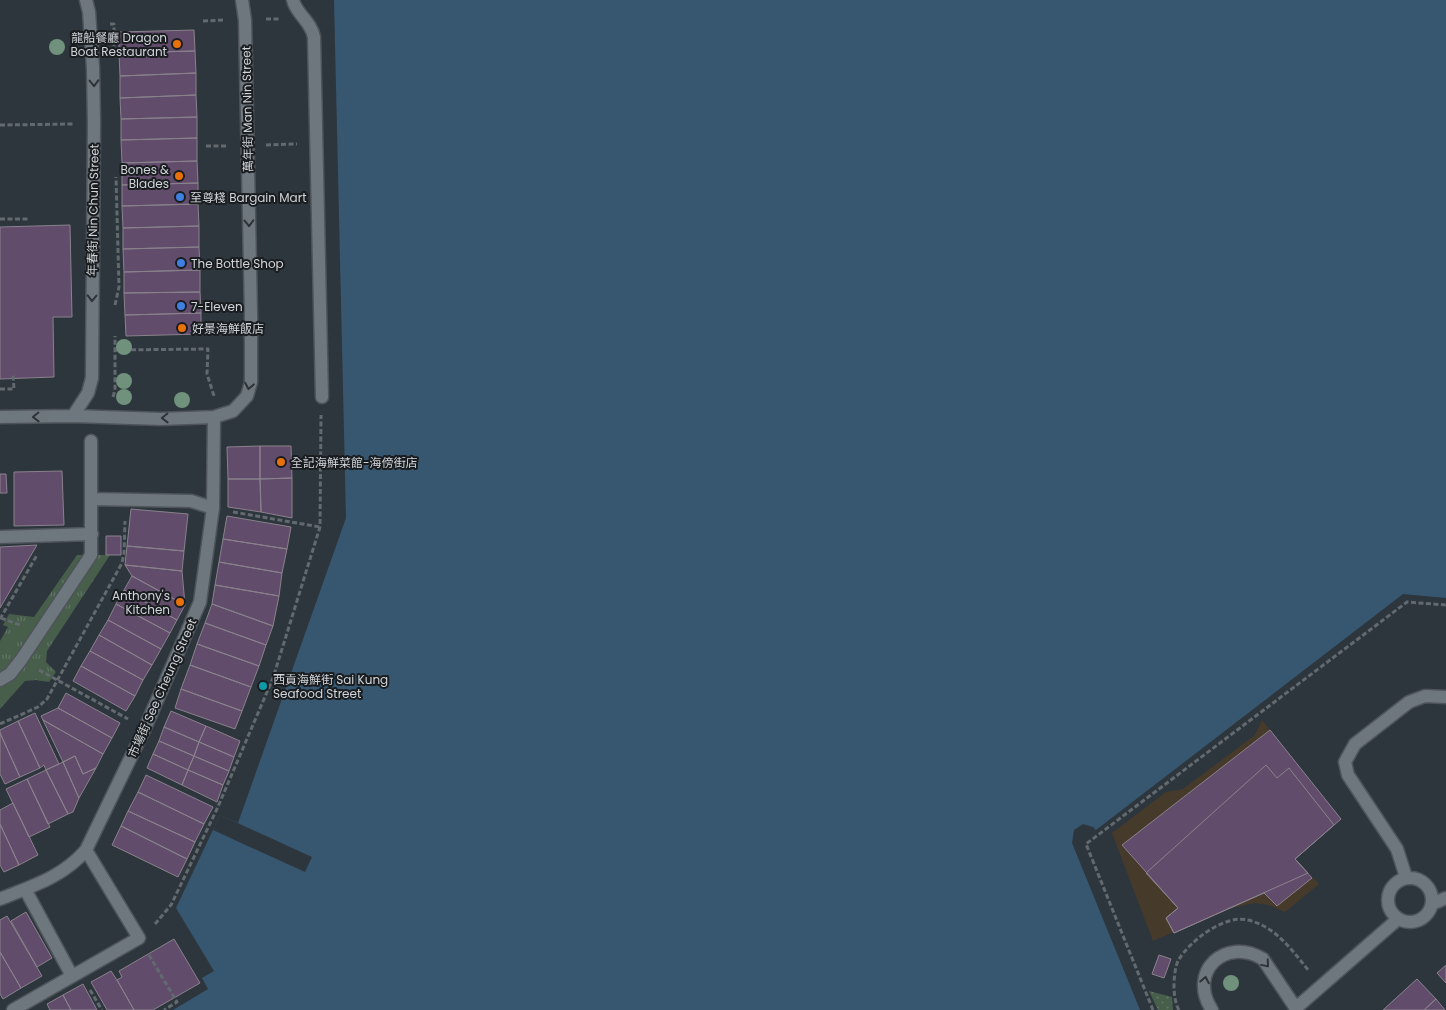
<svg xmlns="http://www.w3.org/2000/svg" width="1446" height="1010" viewBox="0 0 1446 1010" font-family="Poppins,'Noto Sans TC',sans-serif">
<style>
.education{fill:#463a2b}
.grass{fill:url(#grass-dots)}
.park{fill:url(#park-tufts)}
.water{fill:#375770}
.pier{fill:#2e363d}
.building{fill:#624c6b;stroke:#89828c}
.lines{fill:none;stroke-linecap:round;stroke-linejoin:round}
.minor-casing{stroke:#4e545a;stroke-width:15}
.path{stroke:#62696f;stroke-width:3;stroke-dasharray:5 2.5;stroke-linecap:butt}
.minor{stroke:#6e767e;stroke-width:12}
.tree{fill:#70917b}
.oneway{stroke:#2e3338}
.food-dot{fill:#e8710a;stroke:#191d20;stroke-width:2}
.shop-dot{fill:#3f7fe0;stroke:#191d20;stroke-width:2}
.culture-dot{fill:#0f9aa8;stroke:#191d20;stroke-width:2}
.labels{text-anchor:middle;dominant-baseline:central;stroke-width:4;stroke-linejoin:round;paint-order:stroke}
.poi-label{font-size:12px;fill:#d1d5da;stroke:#191d20;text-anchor:start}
.street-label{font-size:12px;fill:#d1d5da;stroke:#191d20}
</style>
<defs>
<pattern id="grass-dots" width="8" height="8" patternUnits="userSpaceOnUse" patternTransform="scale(1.25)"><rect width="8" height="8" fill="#475e4a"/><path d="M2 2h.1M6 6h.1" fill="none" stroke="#607464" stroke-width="1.8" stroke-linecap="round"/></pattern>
<pattern id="park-tufts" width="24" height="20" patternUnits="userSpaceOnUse" patternTransform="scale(1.25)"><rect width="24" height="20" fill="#475e4a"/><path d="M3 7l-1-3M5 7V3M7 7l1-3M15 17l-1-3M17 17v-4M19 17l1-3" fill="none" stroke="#607464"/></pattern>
</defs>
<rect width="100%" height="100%" fill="#2e363d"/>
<path class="education" d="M1262 720 1341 819 1295 859 1319 884 1285 912 1269 905 1255 903 1227 909 1153 941 1112 833 1166 792 1183 789 1255 735Z"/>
<path class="grass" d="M1149 991 1172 997 1173 1010H1158Z"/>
<path class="park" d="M77 555H110L47 651 46 662 56 672 49 682 36 680 25 681 0 709V641L8 627 3 625 9 614 34 617Z"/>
<path class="water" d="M334 0H1446V598L1403 594 1096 830 1093 827 1083 824 1074 830 1072 843 1140 1010H173L208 989 202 978 214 971 176 908 220 815 238 823 346 518Z"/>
<path class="pier" d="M220 815 312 857 305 872 213 830Z"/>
<path class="building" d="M194 30 195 51 119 53V32Z
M195 51 196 73 120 76 119 53Z
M196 73V95L120 98V76Z
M196 95 197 117 121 119 120 98Z
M197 117V138L121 140V119Z
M197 138V161L122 163 121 140Z
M197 161 198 183 122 185V163Z
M198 183V204L122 206V185Z
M198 204 199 226 123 228 122 206Z
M70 225 72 317H53L54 377 0 379V227Z
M199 226V247L123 249V228Z
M199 247 200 270 124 272 123 249Z
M200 270V292L124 293V272Z
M200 292 201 313 125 315 124 293Z
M201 313V334L126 336 125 315Z
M260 446H291L292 478 260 479Z
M260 446V479H228L227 447Z
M62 471 64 525 14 526V472Z
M0 474H6L7 493H0Z
M292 478V518L261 512 260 479Z
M228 479H260L261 512 228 507Z
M131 509 188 514 184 551 127 546Z
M227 516 291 527 287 549 223 539Z
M106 536H121V555H106Z
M223 539 287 549 282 573 219 562Z
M37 545 0 608V547Z
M127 546 184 551 182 571 125 565Z
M219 562 282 573 279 596 215 585Z
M125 565 182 571 185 605 132 576Z
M132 576 185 605 177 620 124 590Z
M215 585 279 596 273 626 212 604Z
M124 590 177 620 170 633 116 604Z
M116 604 170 633 161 649 108 620Z
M212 604 273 626 266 645 205 623Z
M108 620 161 649 152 665 99 635Z
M205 623 266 645 259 666 197 644Z
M99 635 152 665 143 680 90 651Z
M197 644 259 666 251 687 190 665Z
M90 651 143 680 135 696 81 666Z
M190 665 251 687 242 711 181 689Z
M81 666 135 696 126 711 73 681Z
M181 689 242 711 235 729 175 708Z
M66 693 120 723 112 738 58 708Z
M58 708 112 738 103 754 43 720 41 716Z
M171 711 206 726 199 742 164 727Z
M35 713 59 764 46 770 44 765 40 768 18 721Z
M43 720 103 754 96 768 83 774 75 756 63 762Z
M18 721 40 768 20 777 0 733V730Z
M206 726 240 741 234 757 199 742Z
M164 727 199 742 194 756 159 741Z
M1270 730 1341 819 1295 859 1312 878 1277 906 1264 893 1174 933 1166 918 1178 908 1122 845Z
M0 733 20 777 5 784 0 774Z
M159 741 194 756 188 770 153 754Z
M199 742 234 757 229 771 194 756Z
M153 754 188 770 182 785 147 768Z
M75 756 83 774 96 768 79 798 63 762Z
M194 756 229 771 223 785 188 770Z
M63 762 79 798 73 812 68 814 46 770Z
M1266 765 1277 778 1289 768 1334 825 1295 859 1308 873 1174 933 1166 918 1178 908 1146 873Z
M46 770 68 814 48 824 27 779Z
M188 770 223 785 217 802 182 785Z
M146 775 213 807 204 824 138 792Z
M27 779 50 827 29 837 6 789Z
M138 792 204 824 195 842 128 811Z
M13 803 38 855 19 865 0 824V810Z
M128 811 195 842 187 859 121 826Z
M0 824 19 865 4 872 0 865Z
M121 826 187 859 178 877 112 845Z
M26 912 52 958 37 967 11 921Z
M7 916 42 976 21 988 0 952V920Z
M174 939 200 983 153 1010H134L117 980 122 977 119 971Z
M0 952 21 988 3 999 0 994Z
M1159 955 1171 959 1164 978 1152 974Z
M1446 965V983L1437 973Z
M111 971 117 980 134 1010H107L91 982Z
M1417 979 1436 999 1424 1010H1383Z
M83 984 97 1010H71L63 995Z
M63 995 71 1010H50L47 1004Z
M1436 999 1445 1010H1424Z"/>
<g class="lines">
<g class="minor-casing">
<path id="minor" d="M293 0C296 14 311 21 314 37L322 397
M73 416 88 393 92 378 94 123 93 68 89 12 86 0
M0 417 73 416 161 419 214 417 233 411 247 396 251 382V315L245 20 242 0
M92 499 191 501 213 508
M0 537 92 534
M0 680 10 674 21 660 91 555V441
M1406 877 1397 849 1348 775 1345 762 1355 744 1409 702 1425 696 1446 697
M1388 900a22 22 0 1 1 44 0a22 22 0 1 1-44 0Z
M25 889 72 976
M0 899C32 886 63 877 86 850L145 728 200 602 213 508 214 417
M1432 904 1446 898
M1296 1008 1398 919
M13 1010 139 938 86 850
M1212 1010C1187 972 1225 936 1263 959L1297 1010"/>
</g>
<path class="path" d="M266 19H279
M203 21 224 20
M110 24H114V46
M0 125 74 124
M266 145 297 144
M206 146H227
M0 219H28
M115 305 119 287 116 177
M116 350 208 349 207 374 214 396
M0 389H14L13 374
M113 397 115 390V336
M233 512 320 527
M1 618 20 625
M0 619 37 555
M39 670 128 719
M0 724 38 707 47 699 122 563 124 553 125 521
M155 924 171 905 217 809 273 678 320 527 321 415
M149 955 177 1002 164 1010
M90 990 102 1010
M1153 1010 1086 844 1407 602 1446 605
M1179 1010C1172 999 1173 972 1178 961 1189 941 1225 914 1248 920 1276 927 1291 949 1309 971"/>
<use href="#minor" class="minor"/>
</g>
<g class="tree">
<circle cx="57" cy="47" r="8"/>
<circle cx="124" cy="347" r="8"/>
<circle cx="124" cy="381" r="8"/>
<circle cx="124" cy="397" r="8"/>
<circle cx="182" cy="400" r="8"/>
<circle cx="1231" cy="983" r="8"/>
</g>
<defs><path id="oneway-chevron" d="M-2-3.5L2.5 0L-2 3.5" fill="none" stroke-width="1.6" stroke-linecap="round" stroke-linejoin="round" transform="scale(1.25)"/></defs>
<g class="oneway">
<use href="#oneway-chevron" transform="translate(94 83) rotate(89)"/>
<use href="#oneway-chevron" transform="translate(249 223) rotate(89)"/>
<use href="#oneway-chevron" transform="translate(92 298) rotate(91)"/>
<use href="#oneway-chevron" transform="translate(249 386) rotate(101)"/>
<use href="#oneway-chevron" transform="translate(36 417) rotate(179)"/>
<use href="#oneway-chevron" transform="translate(165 418) rotate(179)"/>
<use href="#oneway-chevron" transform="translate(1266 964) rotate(50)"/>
<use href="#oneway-chevron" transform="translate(1205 980) rotate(-79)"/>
</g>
<g class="food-dot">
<circle cx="177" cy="44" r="5"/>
<circle cx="179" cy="176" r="5"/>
<circle cx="182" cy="328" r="5"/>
<circle cx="281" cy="462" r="5"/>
<circle cx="180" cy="602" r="5"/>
</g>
<g class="shop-dot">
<circle cx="180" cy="197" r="5"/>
<circle cx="181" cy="263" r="5"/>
<circle cx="181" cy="306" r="5"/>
</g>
<circle class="culture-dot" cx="263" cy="686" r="5"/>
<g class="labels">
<g class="poi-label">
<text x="167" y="37" text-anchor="end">龍船餐廳 Dragon<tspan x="167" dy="14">Boat Restaurant</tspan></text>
<text x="169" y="169" text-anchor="end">Bones &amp;<tspan x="169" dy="14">Blades</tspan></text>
<text x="190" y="197">至尊棧 Bargain Mart</text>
<text x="191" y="263">The Bottle Shop</text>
<text x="191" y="306">7-Eleven</text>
<text x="192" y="328">好景海鮮飯店</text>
<text x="291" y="462">全記海鮮菜館-海傍街店</text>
<text x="170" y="595" text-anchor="end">Anthony's<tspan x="170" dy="14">Kitchen</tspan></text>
<text x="273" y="679">西貢海鮮街 Sai Kung<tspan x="273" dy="14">Seafood Street</tspan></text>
</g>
<g class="street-label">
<text transform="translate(247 109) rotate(-91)">萬年街 Man Nin Street</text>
<text transform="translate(93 210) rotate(-89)">年春街 Nin Chun Street</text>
<text transform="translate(162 688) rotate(-66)">市場街 See Cheung Street</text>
</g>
</g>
</svg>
